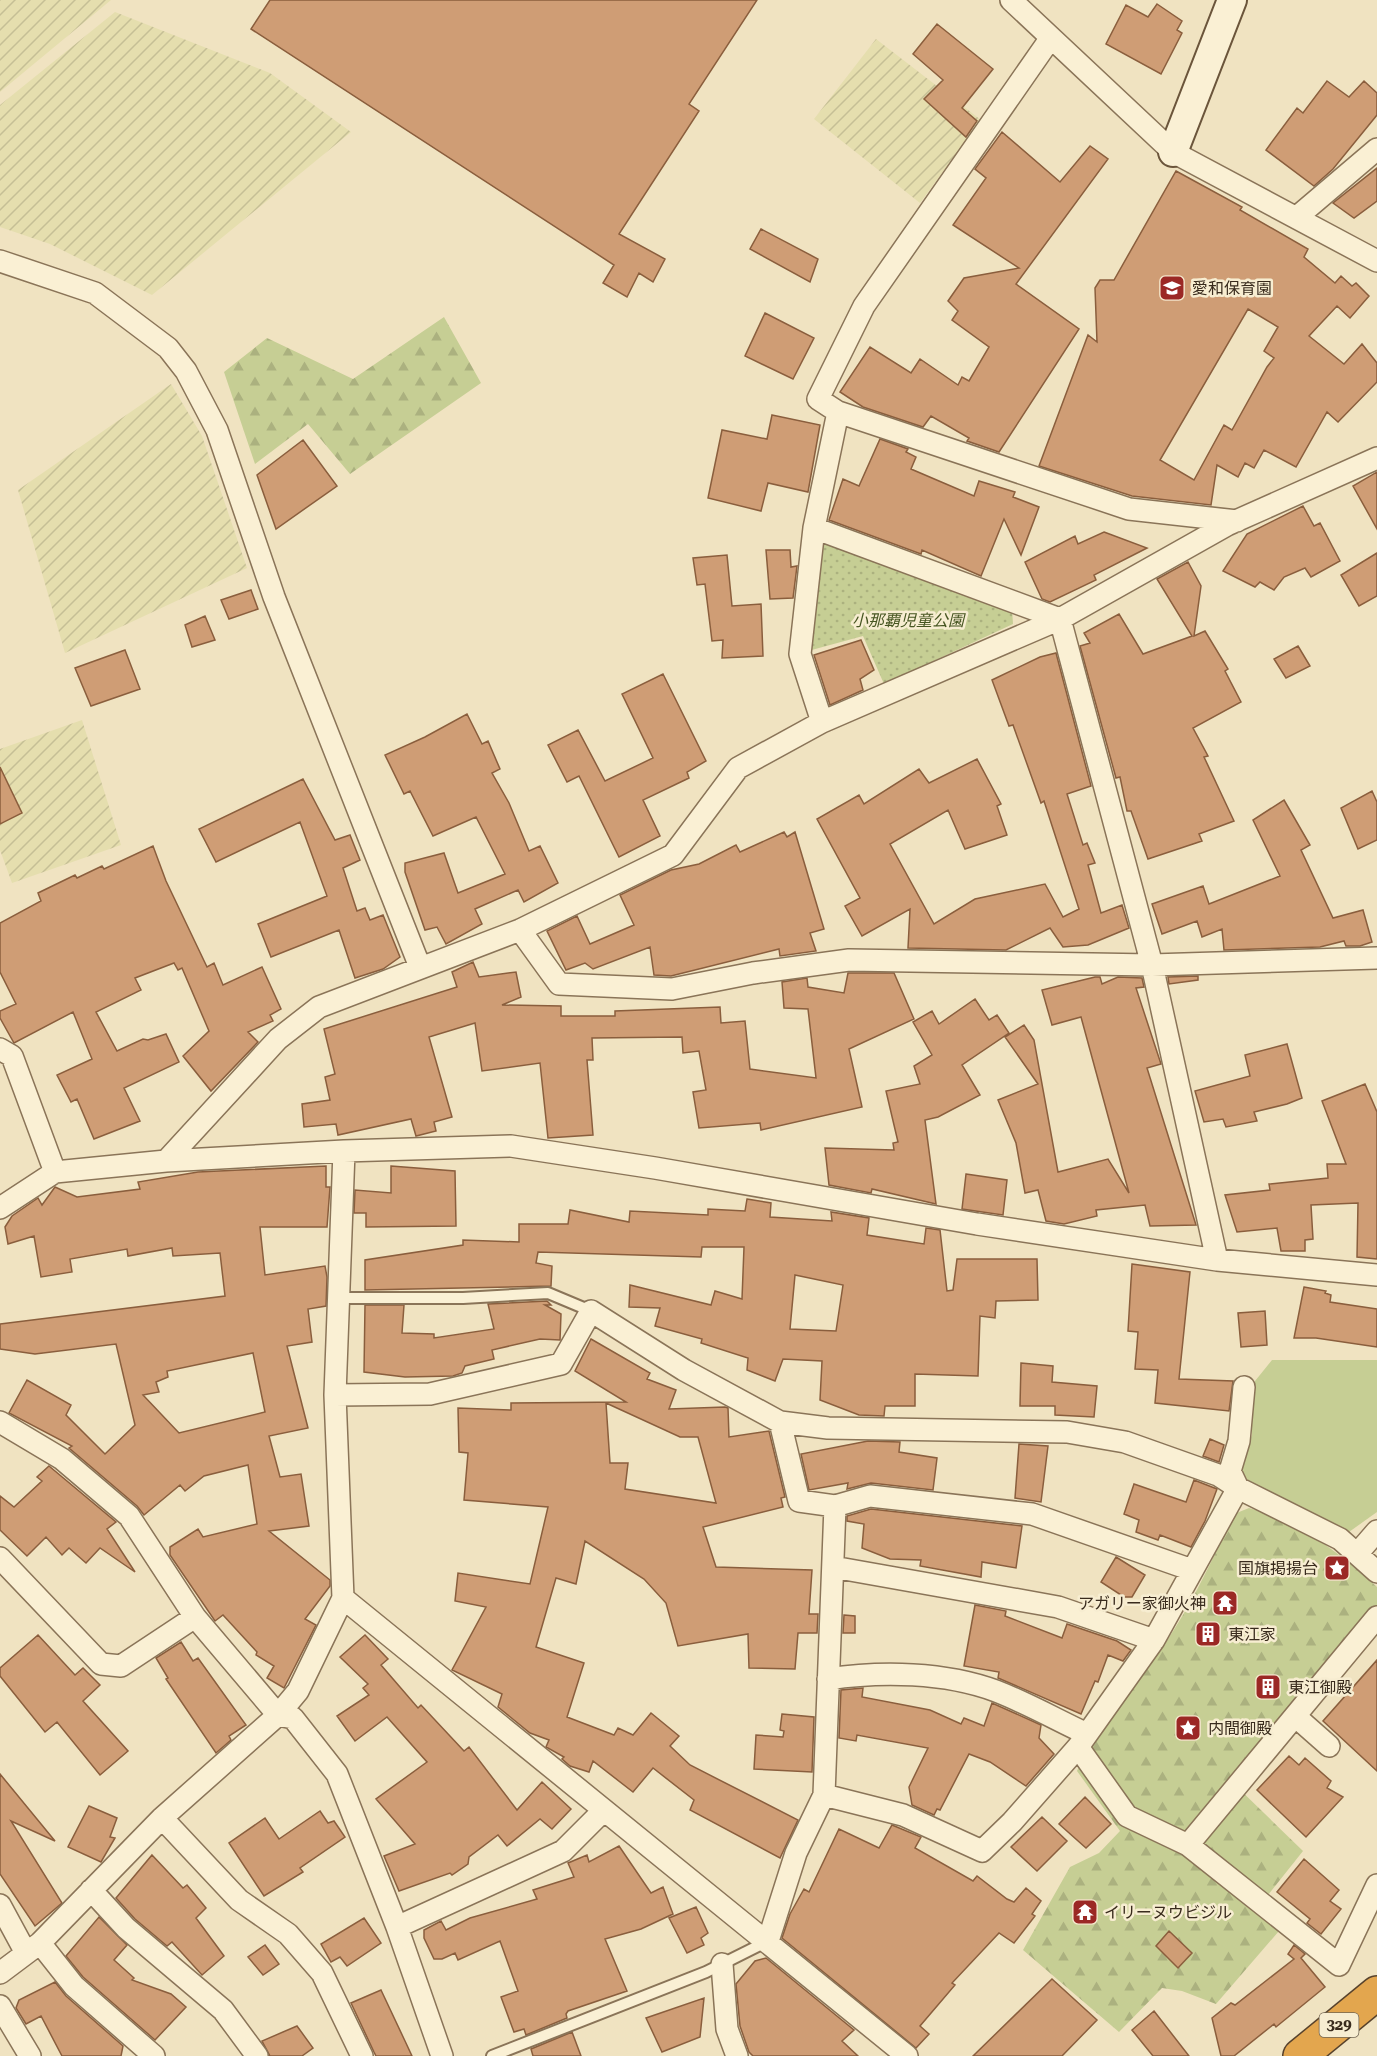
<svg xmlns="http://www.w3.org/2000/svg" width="1377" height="2056" viewBox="0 0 1377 2056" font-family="'Roboto Serif','Noto Sans JP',serif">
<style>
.farmland{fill:url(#farmland-furrows)}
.green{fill:#c6ce94}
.forest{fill:url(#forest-firs)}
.park{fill:url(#park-dots)}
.building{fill:#cf9d75;stroke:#8a5e3d;stroke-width:1.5;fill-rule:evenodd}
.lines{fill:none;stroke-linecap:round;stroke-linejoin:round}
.lane-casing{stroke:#8a7458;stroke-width:14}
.street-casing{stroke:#8a7458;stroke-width:24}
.secondary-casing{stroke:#6b553b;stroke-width:32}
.highway-casing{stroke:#57422c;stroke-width:36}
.lane{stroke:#faf0d4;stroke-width:10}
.street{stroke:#faf0d4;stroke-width:21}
.secondary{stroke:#faf0d4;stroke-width:28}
.highway{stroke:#e3a64e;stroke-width:33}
.labels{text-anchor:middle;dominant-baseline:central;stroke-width:5;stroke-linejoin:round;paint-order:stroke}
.shield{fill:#f7edd1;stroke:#726553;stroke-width:1.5}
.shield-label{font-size:15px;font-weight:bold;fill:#392b1d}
.poi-label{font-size:16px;fill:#392b1d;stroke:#f7edd1;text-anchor:start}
.park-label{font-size:16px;font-style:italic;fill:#475622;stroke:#f7edd1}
</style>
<defs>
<pattern id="farmland-furrows" width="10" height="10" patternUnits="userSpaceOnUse" patternTransform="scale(1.5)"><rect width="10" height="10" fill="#e5deae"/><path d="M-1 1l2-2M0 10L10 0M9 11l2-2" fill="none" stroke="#c5bf95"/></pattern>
<pattern id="forest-firs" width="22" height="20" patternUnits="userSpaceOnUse" patternTransform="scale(1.5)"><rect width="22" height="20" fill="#c6ce94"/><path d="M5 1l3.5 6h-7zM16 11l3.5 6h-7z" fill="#abb17f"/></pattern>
<pattern id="park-dots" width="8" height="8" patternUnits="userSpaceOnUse" patternTransform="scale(1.5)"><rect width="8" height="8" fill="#c6ce94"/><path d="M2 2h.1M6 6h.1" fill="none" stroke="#abb17f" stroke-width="1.8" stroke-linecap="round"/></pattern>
</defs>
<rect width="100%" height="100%" fill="#f0e3c1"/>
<path class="farmland" d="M0 0H111L0 92Z
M115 12 270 73 351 132 152 295 50 244 0 227V105Z
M876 39 981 120 920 203 814 119Z
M171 384 202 436 247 568 65 653 18 490Z
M82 720 121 845 12 883 0 850V749Z"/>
<path class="green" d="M1272 1360H1377V1512L1349 1532 1245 1480 1239 1471 1252 1435 1251 1386Z"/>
<path class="forest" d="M444 317 481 383 350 474 308 424 255 464 224 372 267 338 353 379Z
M1249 1508C1299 1522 1339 1552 1377 1587V1610L1232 1782 1303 1851 1256 1910 1279 1931 1216 2004 1182 1991 1162 1988 1119 2032 1023 1950 1070 1867 1099 1853 1120 1831 1077 1771C1101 1718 1144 1678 1175 1628 1198 1592 1215 1553 1234 1514Z"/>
<path class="park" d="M820 537 1012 609 1013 624 884 684 863 636 808 651Z"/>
<path class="building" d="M270 0H757L689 104 699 111 619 234 665 259 653 282 639 273 627 297 603 283 614 265 251 29Z
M1157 4 1182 21 1177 30 1182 33 1161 74 1106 44 1126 5 1148 17Z
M937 24 993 69 962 108 977 121 966 137 924 99 943 80 913 54Z
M1327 81 1349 97 1364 81 1377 93V115L1333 169 1314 186 1266 150 1297 108 1303 113Z
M1002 132 1060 182 1090 146 1108 159 1016 284 1079 329 999 452 967 441 969 438 931 416 923 427 863 407 840 392 870 347 911 373 920 359 958 385 962 377 969 381 989 347 952 320 958 311 948 301 964 278 1019 268 953 225 986 178 975 169Z
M1377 168V201L1354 218 1333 203Z
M1176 171 1242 207 1240 210 1308 249 1304 257 1335 283 1341 276 1352 286 1356 283 1369 296 1350 318 1337 306 1309 336 1344 364 1362 344 1377 363V382L1338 422 1327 412 1296 467 1264 450 1254 468 1245 463 1238 477 1217 465 1211 505 1132 496 1039 466 1088 335 1097 342 1095 288 1100 280H1114ZM1248 309 1278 327 1264 351 1274 358 1267 367 1232 430 1224 425 1194 480 1160 460Z
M761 229 818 259 810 282 750 249Z
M765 313 814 338 793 379 745 356Z
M772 415 820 425 808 492 768 483 761 511 708 498 722 430 767 439Z
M880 439 908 449 906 452 916 457 911 469 974 496 979 481 1015 492 1013 497 1039 507 1021 555 1004 519 981 576 922 550 921 554 829 520 843 479 859 486Z
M303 440 337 486 276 529 257 475Z
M1377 472V529L1353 486Z
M1303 506 1314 526 1320 523 1340 561 1311 577 1305 568 1284 577 1274 590 1260 582 1255 587 1223 571 1247 534Z
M1104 532 1147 548 1094 575 1096 580 1050 602 1042 599 1025 562 1075 536 1078 544Z
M766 550H790L791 567 797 566 793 598 770 599Z
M1377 553V596L1359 606 1341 575Z
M727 555 732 606 761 604 763 656 722 658 723 640 712 641 705 584 697 585 693 558Z
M1188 562 1201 586 1194 636 1205 631 1228 669 1225 671 1241 702 1193 728 1208 756 1204 757 1234 821 1199 834 1202 841 1148 859 1131 811H1127L1120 777 1116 778 1080 646 1090 643 1084 633 1119 614 1143 654 1192 636 1157 579Z
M251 590 258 609 229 619 221 600Z
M205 616 215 640 192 647 185 625Z
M861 640 874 670 860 679 863 690 830 705 814 655Z
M1298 646 1310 666 1286 678 1274 659Z
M125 650 140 689 91 706 75 668Z
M1056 653 1091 786 1067 794 1083 845 1087 843 1095 863 1088 865 1101 913 1122 905 1129 928 1088 945 1063 947 1050 928 1006 950 908 948 910 909 862 936 845 906 860 898 817 819 859 795 864 804 919 769 929 783 977 759 1001 804 997 806 1007 835 965 849 948 810 890 844 934 924 975 899 1045 884 1063 917 1079 909 1044 801 1041 803 1013 725 1009 726 992 680 1040 657Z
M663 674 706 761 687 772 689 778 643 800 660 836 619 857 579 776 567 782 548 745 578 730 605 781 653 758 622 694Z
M467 714 482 744 488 741 500 769 492 773 509 803 529 851 540 846 558 883 524 902 518 890 475 909 482 924 446 944 437 927 425 930 405 872V863L444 853 458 893 505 874 476 817 433 836 410 791 404 794 385 755 425 737Z
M0 767 22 813 0 824Z
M303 779 335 840 350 835 360 860 343 868 357 911 365 908 370 920 383 915 400 957 383 969 355 978 339 930 271 957 258 924 327 896 300 822 216 862 199 829Z
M1372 791 1377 802V840L1358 849 1341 808Z
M1284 800 1310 845 1301 850 1333 918 1363 910 1372 942 1360 946H1346L1344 941 1320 947 1224 950 1222 929 1202 937 1197 921 1162 934 1152 904 1203 886 1209 904 1280 876 1253 820Z
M784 832 787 837 795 832 824 929 810 933 816 951 780 956 779 949 671 976 654 975 650 947 593 969 585 963 566 970 547 931 577 916 590 944 634 925 620 895 671 870 699 864 736 845 740 852Z
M153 846 166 881 207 967 214 963 223 985 262 967 281 1009 270 1015 273 1021 248 1032 258 1042 211 1091 183 1056 209 1031 182 968 178 970 174 963 135 978 141 990 96 1012 117 1051 143 1039 148 1040 166 1034 179 1062 124 1088 140 1121 94 1139 77 1099 71 1102 57 1075 92 1059 73 1012 14 1043 0 1018V1011L16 1004 0 972V923L41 901 38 893 75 875 77 878 102 866 104 869Z
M473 962 479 977 516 972 521 997 502 1005 561 1006V1016H615V1011L720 1007 721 1023 745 1021 750 1069 816 1078 808 1009 784 1008 782 982 807 978 808 987 844 993 848 973H894L914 1019 849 1049 862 1107 761 1130 760 1123 699 1128 693 1092 706 1090 699 1051 683 1053 682 1037 592 1038 593 1060H587L593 1135 548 1138 540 1063 482 1071 475 1023 429 1037 452 1117 434 1122 436 1131 416 1136 411 1119 338 1135 336 1124 304 1127 302 1104 330 1100 325 1077 335 1074 324 1029 457 987 452 972Z
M1198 976V980L1169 984 1168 977Z
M1095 977H1100L1102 984 1118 977 1142 978 1144 987 1136 988 1161 1064 1147 1068 1196 1225 1150 1226 1145 1205 1096 1210 1097 1216 1064 1224 1046 1221 1038 1190 1025 1193 1016 1143 998 1100 1038 1084 1005 1037 1024 1025 1034 1040 1058 1172 1108 1159 1129 1193 1081 1017 1052 1025 1042 990Z
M975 999 989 1020 997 1015 1009 1033 962 1065 980 1095 938 1117 925 1120 936 1204 872 1189 871 1193 829 1185 825 1148 894 1150 893 1143 898 1142 886 1091 920 1084 914 1066 932 1055 913 1022 932 1011 939 1024Z
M1287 1044 1302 1098 1287 1104 1254 1112 1257 1121 1226 1127 1223 1119 1204 1122 1195 1091 1250 1076 1245 1055Z
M1365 1084 1377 1112V1259L1357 1257 1358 1203 1311 1205 1313 1239 1305 1240V1251H1281L1277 1228 1237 1232 1225 1195 1270 1190 1269 1184 1328 1178 1327 1164H1346L1322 1101Z
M326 1166V1187H330L327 1227H260L265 1275 325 1266 327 1277 326 1306 308 1309 312 1342 287 1346 308 1428 269 1436 280 1477 301 1474 309 1526 269 1531 330 1580V1586L305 1619 316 1625 284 1688 267 1678 274 1666 256 1655 257 1652 223 1615 215 1621 170 1555V1547L198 1529 203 1537 257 1524 248 1465 204 1476 185 1491 180 1485 144 1515 137 1506 69 1448 72 1446 9 1413 27 1380 71 1405 66 1415 105 1454 135 1425 116 1344 35 1354 0 1349V1324L225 1296 220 1253 173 1256 172 1248 128 1256 127 1249 70 1259 72 1272 41 1277 34 1236 8 1244 5 1227 12 1216 38 1198 42 1205 55 1187 77 1197 140 1189 138 1182 198 1172ZM253 1353 265 1412 179 1433 143 1395 159 1392 156 1382 168 1377 167 1371Z
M391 1166 455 1171 456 1226 366 1227V1213H354L355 1190 391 1193Z
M966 1174 1007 1180 1003 1215 962 1209Z
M747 1199 771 1203 770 1217 832 1221 831 1212 869 1218 867 1235 924 1244 926 1228 940 1230 947 1291 953 1290 957 1259H1037L1038 1300 996 1301 995 1318 980 1316 978 1376 915 1374V1406H885L884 1416 859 1415 820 1400 822 1361 783 1359 775 1381 747 1370 748 1358 701 1343 702 1339 655 1326 660 1308 629 1307 630 1285 711 1305 715 1291 742 1299 744 1247H702L701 1257 538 1252 536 1263 552 1266 551 1286 365 1290V1260L463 1245V1240L519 1242V1224H568L570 1210 629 1222 630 1211 708 1215V1209L745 1211ZM795 1275 843 1285 836 1331 790 1329Z
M1132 1264 1190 1272 1179 1379 1233 1381 1229 1411 1155 1403 1158 1370 1135 1369 1138 1332 1128 1331Z
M1304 1287 1326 1291 1325 1293 1331 1295 1330 1302 1377 1309V1347L1316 1338H1294Z
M547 1301 551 1305H545L561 1314 560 1340 540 1339 492 1350 494 1359 465 1366 462 1373 453 1376 405 1377 364 1372 365 1305H404L402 1333 434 1334V1338L494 1329 488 1304Z
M1265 1311 1267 1345 1241 1347 1238 1313Z
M591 1339 650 1373 647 1379 676 1390 669 1409 725 1407 728 1408 729 1437 769 1431 785 1497 781 1498 783 1507 703 1527 716 1567 812 1570 809 1614H818L817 1633H798L795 1669 749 1668 748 1634 678 1646 666 1603 644 1579 585 1541 576 1584 556 1578 536 1647 584 1663 567 1717 614 1735 618 1728 633 1735 651 1713 679 1736 670 1746 690 1765 798 1820 780 1858 690 1810 694 1800 653 1768 633 1792 593 1761 589 1772 570 1766 562 1759 564 1757 546 1747 549 1740 530 1733 498 1707 502 1694 452 1670 486 1607 455 1601 458 1573 530 1584 548 1507 464 1500 468 1453 459 1452 458 1408 511 1410V1403L626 1402 575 1371ZM606 1403 680 1437H698L716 1503 625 1489 628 1463H610Z
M1021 1363 1053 1366 1052 1382 1097 1386 1094 1417 1055 1415V1406H1020Z
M1210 1439 1224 1445 1219 1462 1203 1456Z
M868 1441 900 1442 899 1452 937 1458 933 1490 871 1483 847 1489 848 1483 809 1490 801 1454Z
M1019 1444 1048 1446 1041 1502 1015 1498Z
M49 1466 116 1522 107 1529 135 1572 100 1548 86 1563 69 1548 62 1555 46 1537 27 1556 0 1530V1496L14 1507 42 1481 37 1477Z
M1194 1480 1217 1489 1205 1521 1191 1547 1160 1535 1158 1540 1136 1532 1139 1520 1124 1514 1134 1484 1186 1502Z
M871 1509 1022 1526 1016 1568 982 1562 981 1577 920 1566 921 1560 890 1559 862 1548 864 1524 847 1521V1516Z
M1116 1557 1145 1575 1132 1597H1124L1101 1582Z
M975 1605 1006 1611 1005 1616 1062 1638 1067 1624 1117 1641 1131 1650 1123 1661 1108 1655 1098 1682 1095 1681 1081 1714 998 1678 999 1672 964 1666Z
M844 1615 855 1616V1633H843Z
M38 1635 75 1675 83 1668 100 1685 83 1701 128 1751 100 1775 57 1722 45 1732 0 1676V1668Z
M365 1635 388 1659 381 1665 418 1708 421 1705 464 1751 469 1747 517 1810 542 1782 571 1809 552 1829 540 1819 507 1846 498 1835 469 1857 468 1864 452 1875 450 1873 399 1891 384 1856 415 1844 376 1799 427 1762 387 1717 355 1741 337 1716 369 1695 363 1688 368 1684 340 1657Z
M181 1642 193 1661 198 1658 246 1725 229 1736 231 1740 216 1753 166 1679 168 1678 156 1658Z
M1377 1660V1771L1323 1721Z
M863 1688 862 1697 930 1710 961 1724 964 1718 984 1726 992 1703 1041 1725 1039 1738 1054 1754 1026 1786 990 1762 969 1754 940 1810 937 1809 934 1815 912 1805 909 1787 928 1748 857 1735 856 1741 839 1738 841 1690Z
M782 1714 814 1717 812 1772 754 1769 756 1735 783 1737 784 1731 780 1730Z
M1289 1756 1299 1765 1305 1758 1331 1781 1327 1788 1343 1797 1306 1837 1257 1790Z
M0 1774 55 1841 11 1821 62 1903 35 1926 0 1874Z
M1085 1797 1111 1824 1086 1848 1059 1824Z
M89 1806 117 1818 110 1837 115 1838 101 1862 68 1847Z
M320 1811 328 1823 334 1821 345 1837 300 1868 303 1872 264 1896 229 1843 265 1818 279 1839Z
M1042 1817 1067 1841 1037 1871 1011 1847Z
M892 1825 921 1837 915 1848 973 1881 977 1876 1007 1899 1014 1902 1026 1888 1041 1901 1032 1914 1035 1916 1014 1943 999 1933 952 1983 955 1985 920 2026 929 2034 916 2048 782 1938 790 1914 804 1889 809 1892 839 1829 879 1848Z
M619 1846 651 1893 663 1887 673 1914 641 1929 605 1939 627 1991 568 2011 566 2014 567 2018 526 2035 524 2029 514 2032 501 1997 518 1991 500 1941 458 1960 455 1953 442 1959H434L424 1938V1930L441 1921 446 1930 470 1918 537 1899 533 1890 574 1877 568 1863 587 1855 589 1862Z
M152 1855 183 1888 187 1885 206 1908 196 1918 224 1956 202 1975 172 1942 167 1946 135 1919 116 1898Z
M1304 1859 1339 1890 1330 1901 1341 1909 1321 1934 1307 1923 1310 1919 1277 1892Z
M696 1907 708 1933 701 1938 704 1945 687 1953 669 1918Z
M99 1917 127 1945 114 1960 134 1978 132 1980 171 1994 186 2007 155 2040 83 1977 66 1956Z
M364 1918 381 1943 347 1966 340 1957 331 1962 321 1944Z
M1169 1931 1192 1953 1178 1968 1156 1946Z
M265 1945 279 1964 263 1975 248 1957Z
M1294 1945 1305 1954 1301 1958 1325 1987 1276 2027 1274 2024 1234 2056H1221L1212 2018 1231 2003 1235 2005 1294 1959 1288 1954Z
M766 1958 854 2030 842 2041 858 2056H753L749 2052 740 2026 736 1984 755 1961Z
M1052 1979 1097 2020 1062 2056H973Z
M55 1982 66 1996 123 2046 121 2056H62L41 2016 26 2024 16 2008 19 2000Z
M381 1990 405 2041 412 2056H376L374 2052 351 2003Z
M704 1998 700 2037 662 2052 646 2018Z
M1154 2011 1189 2056H1153L1132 2030Z
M297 2026 313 2048 302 2056H270L262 2041Z
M572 2032 581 2056H533L531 2049Z"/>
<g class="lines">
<g class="lane-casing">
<path id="lane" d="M340 1298H463L548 1293 591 1311
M492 2056 706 1972 768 1941"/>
</g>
<g class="street-casing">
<path id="street" d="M1011 0 1173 152 1377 261
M1297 217 1377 149
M0 261 95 293 168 348 186 371 217 430 274 597 420 967
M838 412 1129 509 1237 521
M814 528 1060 619
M1060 619 1152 965 1217 1260
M822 722 800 654 814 528 838 412 818 399 864 306 1050 39
M520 930 559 984 672 989 753 973 849 960 1152 965 1377 958
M0 1049 12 1056 55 1172 166 1161 344 1151 511 1146 655 1168 977 1224 1217 1260 1377 1275
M166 1161 278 1039 319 1007 520 930 673 855 738 768 822 722 1060 619 1227 525 1377 458
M0 1208 55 1172
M335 1395 430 1394 561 1364 591 1311 684 1370 780 1422 828 1428 1067 1432 1125 1442 1218 1475 1238 1488
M0 1422 62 1459 129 1516 195 1617 278 1715 293 1718 337 1774 397 1927 442 2056
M780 1422 799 1501 835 1506 824 1795
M1238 1488 1230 1471 1239 1441 1244 1387
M835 1506 870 1496 1032 1514 1192 1570
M1357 1554 1377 1531
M0 1558 101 1664 121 1666 195 1617
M833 1567 1058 1607 1154 1640
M343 1598 907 2056
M828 1679C881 1671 945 1672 996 1691 1027 1703 1057 1720 1087 1734
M1295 1716 1329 1746
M1078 1747 1127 1816 1188 1845 1377 1617
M162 1818 239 1900 288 1934 322 1973 362 2056
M1188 1845 1339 1965 1377 1885
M91 1890 126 1928 223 2010 257 2056
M0 1905 26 1953
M397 1927 563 1851 603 1811
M768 1941 796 1853 824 1795 903 1815 982 1851 1012 1822 1078 1747 1154 1640 1238 1488 1340 1539 1377 1572
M40 1943 74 1986 154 2056
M722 1964 727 2029 737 2056
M0 1973 40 1943 162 1818 278 1715 298 1691 343 1598 335 1395 344 1151
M0 2006 30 2056"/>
</g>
<g class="secondary-casing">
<path id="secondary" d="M1173 152 1232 0"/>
</g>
<g class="highway-casing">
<path id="highway" d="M1300 2056 1377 1993"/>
</g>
<use href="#lane" class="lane"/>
<use href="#street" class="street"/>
<use href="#secondary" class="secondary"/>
<use href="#highway" class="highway"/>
</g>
<defs>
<g id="school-square" transform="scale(1.35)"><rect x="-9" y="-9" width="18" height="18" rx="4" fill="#9b2825" stroke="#f7edd1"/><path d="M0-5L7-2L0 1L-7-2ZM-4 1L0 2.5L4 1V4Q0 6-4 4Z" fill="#fff"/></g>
<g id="sight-square" transform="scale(1.35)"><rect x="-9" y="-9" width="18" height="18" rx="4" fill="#9b2825" stroke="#f7edd1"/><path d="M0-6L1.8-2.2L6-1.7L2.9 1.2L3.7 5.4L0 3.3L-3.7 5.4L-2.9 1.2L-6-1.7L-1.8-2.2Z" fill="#fff"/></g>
<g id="temple-square" transform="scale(1.35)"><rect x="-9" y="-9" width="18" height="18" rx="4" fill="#9b2825" stroke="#f7edd1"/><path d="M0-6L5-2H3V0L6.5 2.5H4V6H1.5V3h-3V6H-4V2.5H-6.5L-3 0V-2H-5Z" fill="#fff"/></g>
<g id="building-square" transform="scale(1.35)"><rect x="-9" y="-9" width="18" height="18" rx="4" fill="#9b2825" stroke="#f7edd1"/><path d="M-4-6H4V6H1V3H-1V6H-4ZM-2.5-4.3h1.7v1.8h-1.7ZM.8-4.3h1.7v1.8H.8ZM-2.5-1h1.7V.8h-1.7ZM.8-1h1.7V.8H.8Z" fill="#fff"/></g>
</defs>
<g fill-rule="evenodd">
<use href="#school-square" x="1172" y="288"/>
<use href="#sight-square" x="1337" y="1568"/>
<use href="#temple-square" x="1225" y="1603"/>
<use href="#building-square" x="1208" y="1634"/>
<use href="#building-square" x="1268" y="1687"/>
<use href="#sight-square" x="1188" y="1728"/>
<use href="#temple-square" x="1085" y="1912"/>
</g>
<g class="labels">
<rect class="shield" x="1319.5" y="2013" width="39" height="24" rx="4.5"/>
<g class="shield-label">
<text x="1339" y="2025">329</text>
</g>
<g class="poi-label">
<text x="1192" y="288">愛和保育園</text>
<text x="1318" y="1568" text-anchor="end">国旗掲揚台</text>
<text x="1206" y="1603" text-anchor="end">アガリー家御火神</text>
<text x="1228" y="1634">東江家</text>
<text x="1288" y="1687">東江御殿</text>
<text x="1208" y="1728">内間御殿</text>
<text x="1104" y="1912">イリーヌウビジル</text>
</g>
<g class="park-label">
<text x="908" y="620">小那覇児童公園</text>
</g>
</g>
</svg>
